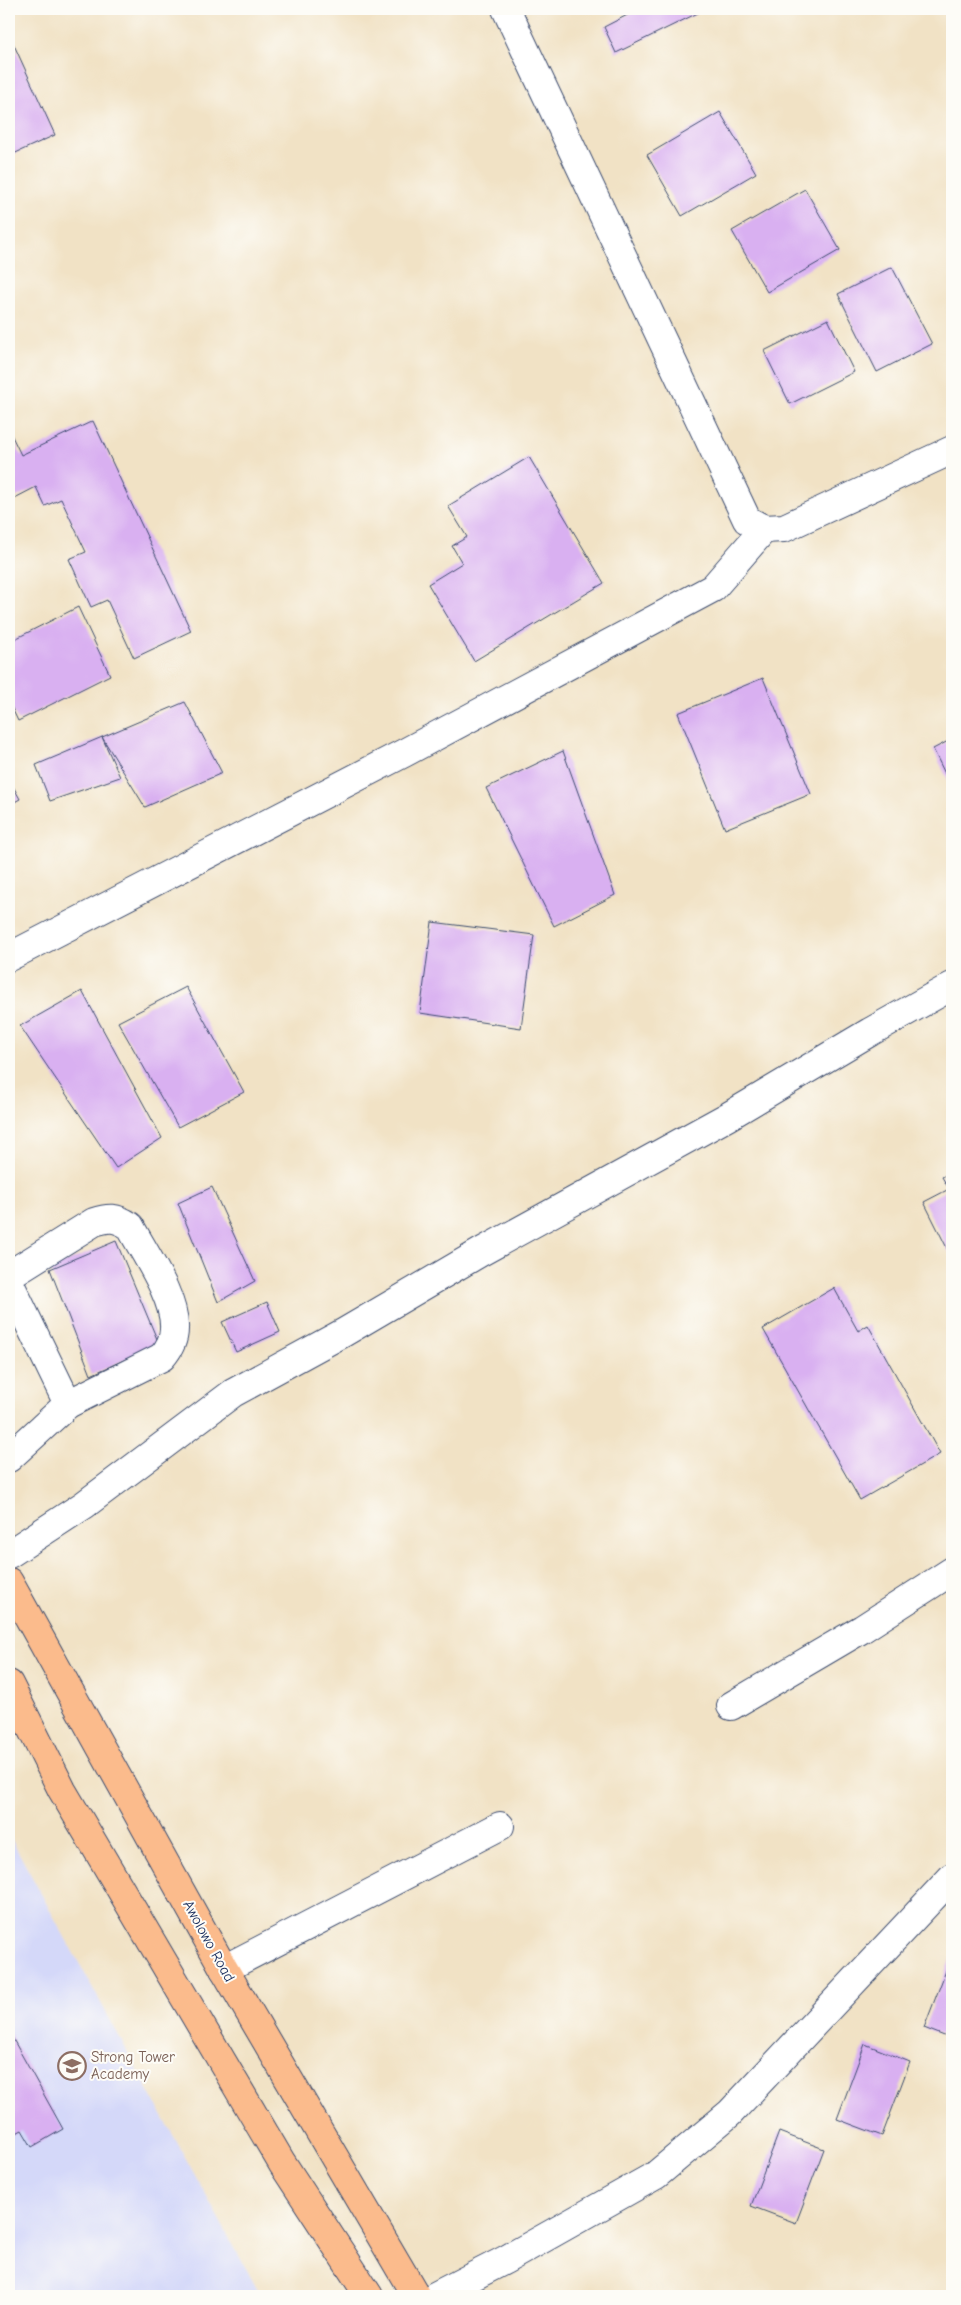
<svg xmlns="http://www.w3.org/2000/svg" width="961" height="2305" font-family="'Comic Neue',sans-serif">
  <rect width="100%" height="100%" fill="#fdfcf7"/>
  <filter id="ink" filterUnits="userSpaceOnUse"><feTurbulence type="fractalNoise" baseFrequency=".02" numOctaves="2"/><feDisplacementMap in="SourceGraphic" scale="10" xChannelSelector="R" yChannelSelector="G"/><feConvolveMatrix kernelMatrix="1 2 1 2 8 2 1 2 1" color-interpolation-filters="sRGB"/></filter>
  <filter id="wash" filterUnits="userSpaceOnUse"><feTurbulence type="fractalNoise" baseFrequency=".0096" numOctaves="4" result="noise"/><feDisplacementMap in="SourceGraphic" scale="20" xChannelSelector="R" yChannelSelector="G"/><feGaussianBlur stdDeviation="1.12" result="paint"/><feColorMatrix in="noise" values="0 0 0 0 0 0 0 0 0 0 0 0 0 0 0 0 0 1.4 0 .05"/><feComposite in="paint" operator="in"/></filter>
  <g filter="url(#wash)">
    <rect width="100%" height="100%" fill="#f1e2c5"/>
    <polygon fill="#d4d8f9" points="9,1835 261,2296 9,2296"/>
    <g id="blocks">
      <g fill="#d9b0f1">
        <polygon points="639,9 706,9 616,53 604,27"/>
        <polygon points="9,34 55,135 9,156"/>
        <polygon points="720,112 756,173 682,216 647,155"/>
        <polygon points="805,189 840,250 767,292 732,231"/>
        <polygon points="892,267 932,344 877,372 838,294"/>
        <polygon points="828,319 854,372 790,404 764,351"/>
        <polygon points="93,421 191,631 134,658 107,600 91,607 69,559 86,552 61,499 45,506 36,487 9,501 9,430 21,455"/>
        <polygon points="529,457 604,583 474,661 428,584 462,563 452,546 467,537 448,506"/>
        <polygon points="78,607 110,675 18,721 9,702 9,642"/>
        <polygon points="763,678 811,794 725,829 678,713"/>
        <polygon points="185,702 222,773 145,807 102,737 120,777 50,801 36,765"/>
        <polygon points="952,739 952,788 933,749"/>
        <polygon points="563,751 615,895 554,926 486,788"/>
        <polygon points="9,779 20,799 9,805"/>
        <polygon points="432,922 534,935 521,1028 420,1013"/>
        <polygon points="186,987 244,1092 178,1127 118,1022"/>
        <polygon points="82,991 162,1138 116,1168 20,1026"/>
        <polygon points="952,1172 952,1258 924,1202 949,1189 942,1177"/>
        <polygon points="212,1187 255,1281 218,1302 178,1203"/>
        <polygon points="116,1241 159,1344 91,1375 50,1269"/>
        <polygon points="834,1288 858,1331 868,1325 940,1454 860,1500 763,1329"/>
        <polygon points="267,1302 280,1332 236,1352 222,1322"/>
        <polygon points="952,1955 952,2039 924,2028"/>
        <polygon points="9,2032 63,2129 32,2147 22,2130 9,2137"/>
        <polygon points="865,2044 910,2062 882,2136 837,2119"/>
        <polygon points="779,2132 824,2149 796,2223 751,2206"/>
      </g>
    </g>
  </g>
  <g filter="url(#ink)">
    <use href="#blocks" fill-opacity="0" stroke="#3b4a6d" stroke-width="1"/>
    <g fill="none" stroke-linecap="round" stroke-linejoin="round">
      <defs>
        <g id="minor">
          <polyline points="506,9 747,520 764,529 784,528 952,450"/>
          <polyline points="9,957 404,753 713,588 764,529"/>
          <path d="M9 1275 94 1222C109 1217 116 1217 130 1226 144 1253 176 1298 174 1329 174 1341 169 1349 162 1357L68 1404 9 1458"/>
          <polyline points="9,1282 68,1404"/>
          <polyline points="9,1554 84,1505 233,1393 343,1333 481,1252 727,1117 870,1032 952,986"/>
          <polyline points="731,1706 862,1629 952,1571"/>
          <polyline points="224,1969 500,1826"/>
          <polyline points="435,2296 505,2260 656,2175 730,2113 952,1877"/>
        </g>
        <g id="major">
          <polyline points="9,1582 224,1969 416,2296"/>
          <polyline points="9,1684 62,1790 282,2163 369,2296"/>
        </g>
      </defs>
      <use href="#minor" stroke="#3b4a6d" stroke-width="30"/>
      <use href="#major" stroke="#3b4a6d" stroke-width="30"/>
      <use href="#minor" stroke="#fff" stroke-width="28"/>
      <use href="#major" stroke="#fbbb8c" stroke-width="28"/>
    </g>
  </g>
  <defs>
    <symbol id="school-ring" viewBox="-11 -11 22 22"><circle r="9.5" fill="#fdfcf7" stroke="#8d6e63" stroke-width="1.5"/><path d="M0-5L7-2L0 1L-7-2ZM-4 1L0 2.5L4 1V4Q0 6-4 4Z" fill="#8d6e63"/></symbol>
  </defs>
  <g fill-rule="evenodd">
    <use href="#school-ring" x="56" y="2050" width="32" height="32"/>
  </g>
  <g text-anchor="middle" stroke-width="4" stroke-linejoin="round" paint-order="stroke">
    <g font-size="15" fill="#1b2f5e" stroke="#fdfcf7">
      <text transform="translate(209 1941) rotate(61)" y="5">Awolowo Road</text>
    </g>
    <g font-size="15" fill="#785e54" stroke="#fdfcf7" text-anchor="start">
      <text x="91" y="2062">Strong Tower<tspan x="91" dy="17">Academy</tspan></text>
    </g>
  </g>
  <rect width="961" height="2305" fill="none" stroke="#fdfcf7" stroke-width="30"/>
</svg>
